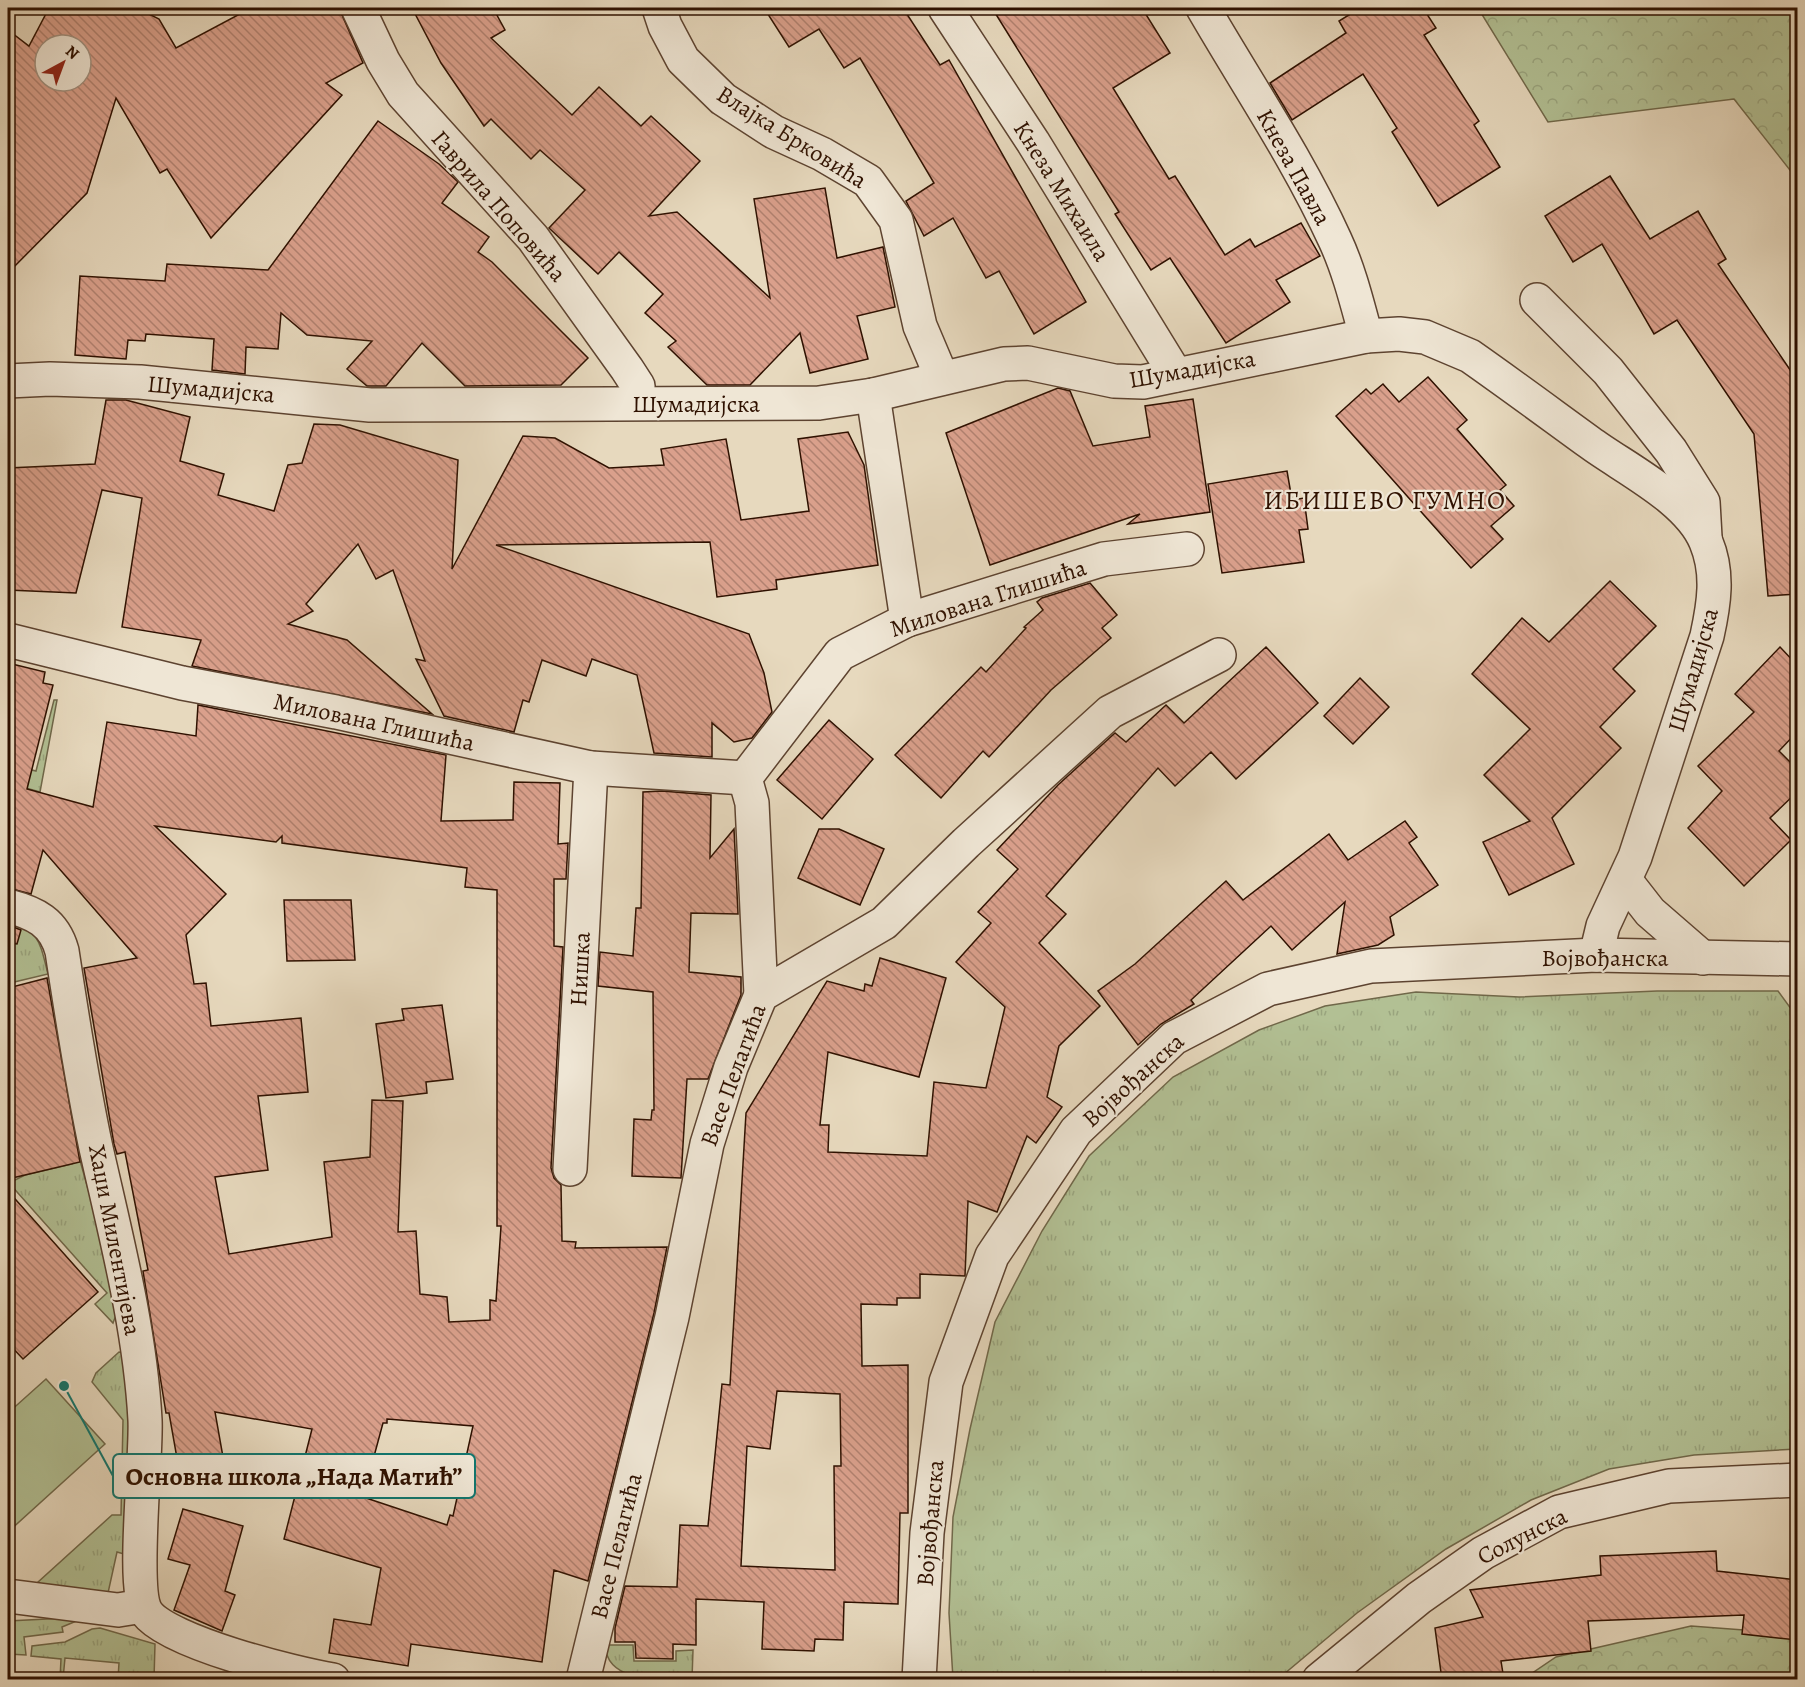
<svg xmlns="http://www.w3.org/2000/svg" width="1805" height="1687" font-family="Alegreya,serif">
  <defs>
    <pattern id="grass-tufts" width="24" height="20" patternUnits="userSpaceOnUse" patternTransform="scale(1.5)"><rect width="24" height="20" fill="#b2c094"/><path d="M3 7l-1-3M5 7V3M7 7l1-3M15 17l-1-3M17 17v-4M19 17l1-3" fill="none" stroke="#99a47e"/></pattern>
    <pattern id="forest-crowns" width="20" height="18" patternUnits="userSpaceOnUse" patternTransform="scale(1.5)"><rect width="20" height="18" fill="#b2c094"/><path d="M2 6a3 3 0 1 1 6 0M12 15a3 3 0 1 1 6 0" fill="none" stroke="#99a47e"/></pattern>
    <pattern id="building-back-hatch" width="6" height="6" patternUnits="userSpaceOnUse" patternTransform="scale(1.5)"><rect width="6" height="6" fill="#daa08c"/><path d="M-1 5l2 2M0 0l6 6M5-1l2 2" fill="none" stroke="#b18170"/></pattern>
  </defs>
  <rect width="100%" height="100%" fill="#e7d9be"/>
  <filter id="stains"><feTurbulence type="fractalNoise" baseFrequency=".00333" numOctaves="4"/><feColorMatrix values="0 0 0 0 .2 0 0 0 0 .09 0 0 0 0 .02 0 0 0 .5 -.17"/></filter>
  <radialGradient id="worn" r=".72"><stop offset=".6" stop-color="#630" stop-opacity="0"/><stop offset="1" stop-color="#630" stop-opacity=".3"/></radialGradient>
  <g fill="url(#grass-tufts)" stroke="#70684a" stroke-width="1.5">
    <polygon points="54,700 57,700 40,792 8,783 8,764 36,771"/>
    <path d="M8 919C40 931 40 943 48 974L10 983Z"/>
    <polygon points="1657,991 1778,991 1797,1017 1797,1449 1694,1455 1609,1469 1531,1500 1446,1549 1357,1613 1278,1679 953,1679 949,1613 953,1517 970,1429 995,1322 1042,1231 1089,1156 1173,1077 1259,1030 1325,1006 1416,992 1519,997"/>
    <polygon points="69,1079 77,1119 69,1122 100,1231 116,1315 113,1323 95,1304 107,1293 9,1183 25,1175 72,1164 63,1123 24,1169 8,1176 18,1166 8,1154 8,1133 15,1133 27,1084"/>
    <polygon points="119,1352 123,1353 131,1429 124,1554 117,1552 108,1593 39,1589 37,1583 112,1515 121,1515 123,1420 92,1382 96,1373"/>
    <polygon points="86,1617 62,1627 63,1632 24,1637 26,1655 8,1654 8,1621"/>
    <polygon points="100,1628 155,1644 154,1679 118,1679 119,1663 65,1658 63,1679 60,1679 61,1659 31,1656 32,1646 65,1642 92,1629"/>
    <path d="M605 1645H633L634 1661H676V1651L693 1650 692 1679C664 1679 607 1685 605 1645Z"/>
  </g>
  <g fill="url(#forest-crowns)" stroke="#70684a" stroke-width="1.5">
    <polygon points="1478,8 1797,8 1797,179 1734,99 1548,122"/>
    <polygon points="1691,1626 1797,1634 1797,1679 1522,1680 1556,1657"/>
  </g>
  <polygon fill="#b2c094" stroke="#70684a" stroke-width="1.5" points="46,1379 105,1444 8,1532 8,1413"/>
  <g fill="url(#building-back-hatch)" stroke="#2f1100" stroke-width="1.5" fill-rule="evenodd">
    <path d="M49 8H137L159 19 176 48 251 8H339L363 63 326 83 342 95 211 238 167 169 160 173 116 98 87 193 8 273V30L29 46ZM45 45H81V81H45Z"/>
    <polygon points="412,8 493,8 505,30 491,38 572,115 599,87 641,126 651,116 700,161 649,216 677,212 770,298 754,199 825,188 837,258 883,247 895,307 857,316 868,359 810,373 800,333 750,385 707,385 668,347 676,341 645,313 663,294 619,252 598,274 549,228 585,190 540,150 531,159 491,119 484,126 441,63"/>
    <polygon points="764,8 903,8 940,65 949,60 1086,302 1034,334 999,271 986,278 953,218 924,236 906,201 934,183 860,58 844,68 819,29 789,47"/>
    <polygon points="992,8 1142,8 1170,53 1113,88 1169,179 1175,176 1225,255 1250,239 1255,247 1301,223 1320,256 1276,280 1290,302 1226,343 1170,258 1151,270 1115,214 1119,212"/>
    <polygon points="1360,8 1423,8 1436,28 1424,35 1479,121 1474,125 1500,167 1438,206 1392,132 1397,128 1363,74 1292,120 1270,83 1346,33 1339,21"/>
    <polygon points="378,121 439,164 458,182 442,203 489,237 478,252 492,262 588,358 561,385 465,386 422,343 386,386 367,386 347,369 372,341 307,335 281,313 278,349 246,347 245,374 212,370 214,339 146,334 145,341 128,340 126,359 75,355 80,276 165,281 167,264 268,270"/>
    <polygon points="1610,176 1650,239 1698,211 1726,259 1718,264 1797,380 1797,594 1768,596 1754,434 1677,320 1654,334 1602,244 1573,262 1545,216"/>
    <polygon points="1428,377 1467,420 1457,429 1506,485 1500,490 1514,506 1491,526 1503,539 1471,568 1336,416 1366,389 1371,394 1383,384 1399,402"/>
    <polygon points="1058,388 1070,391 1093,446 1150,437 1145,406 1193,399 1210,512 1128,524 1140,514 990,565 946,433"/>
    <polygon points="106,400 126,400 190,417 180,461 224,474 218,495 274,511 288,465 302,463 314,424 340,425 458,460 452,569 523,436 555,438 609,468 664,465 661,449 726,439 741,520 809,511 798,439 848,432 864,465 878,565 776,580 777,589 717,597 710,542 496,545 749,634 764,673 772,712 752,738 734,742 712,723 712,757 654,753 637,675 592,659 586,676 542,660 529,702 523,700 514,732 444,716 416,659 425,661 393,570 376,579 358,544 306,604 313,611 288,624 347,640 432,714 192,666 201,640 122,627 142,498 102,490 76,593 8,590 8,468 95,464"/>
    <polygon points="1287,471 1292,500 1304,498 1308,529 1299,530 1304,562 1222,573 1208,484"/>
    <polygon points="1610,581 1656,626 1613,669 1635,691 1600,727 1621,748 1552,818 1574,864 1509,895 1483,842 1530,821 1484,775 1530,729 1472,674 1522,618 1549,642"/>
    <polygon points="1090,583 1117,615 1102,628 1111,638 1051,690 989,757 983,751 941,798 895,755 981,667 986,672 1026,628 1024,627 1043,610 1037,602 1042,598"/>
    <path d="M1266 647 1318 703 1236 779 1211 752 1175 786 1158 768 1046 896 1066 914 1039 943 1100 1006 1059 1046 1047 1097 1062 1107 1036 1143 1027 1136 997 1212 968 1201 965 1276 920 1274V1298H897V1305L861 1304 862 1366 908 1365V1513H900L898 1604 844 1602 843 1640 815 1639 814 1651 762 1649 764 1602 696 1599V1645L673 1644V1659L636 1658 635 1642H615V1628L625 1586 677 1587 680 1525 708 1526 722 1384 730 1385 746 1113 827 981 864 991 865 984 872 986 880 958 946 978 919 1077 828 1052 820 1125H829L828 1152 927 1156 934 1082 986 1088 1005 1007 956 962 991 923 978 912 1018 869 997 850 1058 785 1115 733 1126 742 1166 705 1184 723ZM777 1391 840 1394 841 1466H834L835 1570 741 1566 747 1446 770 1449Z"/>
    <polygon points="1780,647 1797,665 1797,732 1779,751 1797,769 1797,792 1770,818 1791,840 1744,886 1688,828 1722,791 1698,766 1754,712 1735,694"/>
    <path d="M8 663 45 672 43 683 53 685 27 789 93 807 107 722 196 736 198 705 446 755 441 821 513 820 514 782 560 783 558 844 568 843 566 879H554V946L563 947 551 1168 554 1178 561 1185 562 1241 576 1242 575 1248 667 1247 654 1313 588 1581 554 1570 542 1662 411 1644 408 1666 329 1653 334 1619 371 1625 381 1568 284 1539 312 1429 215 1412 223 1457 178 1464 169 1413H166L143 1271 148 1270 125 1152 117 1154 114 1144 84 968 137 958 43 850 31 894 8 888ZM155 826 276 842 282 836V843L467 868 465 887 497 890V1226H501L496 1301 490 1300V1320L449 1322 447 1297 420 1294 416 1231 398 1232 403 1101 372 1100 370 1157 324 1162 332 1237 229 1254 215 1177 268 1170 258 1096 308 1092 301 1018 211 1026 206 983 194 984 186 935 226 894ZM387 1419 473 1426 453 1516 450 1515 447 1525 363 1497 383 1423H387Z"/>
    <polygon points="1360,678 1389,707 1353,744 1324,716"/>
    <polygon points="829,720 873,759 822,819 777,780"/>
    <polygon points="662,791 711,795 710,858 734,829 738,914 691,913 689,972 741,977 741,995 708,1079 687,1079 681,1178 632,1176 634,1119 651,1120 652,1110 654,1110 653,992 598,986 600,952 633,956 636,908 641,908 643,792"/>
    <polygon points="1405,821 1417,837 1409,843 1438,885 1390,917 1394,935 1378,945 1337,954 1345,902 1292,950 1271,926 1191,1000 1194,1004 1161,1024 1138,1045 1098,991 1135,964 1226,881 1243,900 1329,834 1348,860"/>
    <polygon points="819,829 839,829 884,849 860,905 798,878"/>
    <polygon points="284,900 351,900 355,960 287,961"/>
    <polygon points="8,925 21,930 17,944 8,943"/>
    <polygon points="47,978 80,1162 8,1179 8,988"/>
    <polygon points="442,1005 453,1079 426,1082 427,1093 386,1098 376,1024 404,1020 402,1009"/>
    <polygon points="8,1191 98,1292 23,1359 8,1343"/>
    <polygon points="183,1509 243,1526 225,1591 235,1595 222,1631 174,1610 190,1565 168,1559"/>
    <polygon points="1716,1551 1717,1571 1797,1580 1797,1640 1742,1634 1744,1615 1588,1621 1591,1651 1501,1661 1504,1680 1442,1680 1435,1628 1483,1617 1470,1590 1601,1575 1600,1556"/>
  </g>
  <g fill="none" stroke-linecap="round" stroke-linejoin="round">
    <defs>
      <g id="minor">
        <polyline points="358,8 383,61 403,94 533,238 627,369 638,386 634,403"/>
        <polyline points="659,8 665,26 683,60 723,99 774,132 822,154 868,181 896,220 920,326 942,378"/>
        <polyline points="945,8 1033,142 1176,375"/>
        <path d="M1203 8C1247 84 1298 159 1335 240 1349 270 1357 303 1366 336"/>
        <polyline points="1537,300 1608,371 1671,451 1703,502 1705,537"/>
        <path d="M8 381 50 379 140 382 370 405 819 403 873 395 1004 364 1028 363 1114 381 1143 382 1366 336 1399 334 1425 337 1470 356C1510 384 1549 413 1589 442 1624 468 1689 499 1706 542 1719 573 1714 604 1707 636L1635 857 1603 926 1596 955"/>
        <polyline points="873,395 907,620"/>
        <polyline points="8,640 182,683 336,712 591,768 745,778"/>
        <polyline points="1625,880 1650,912 1703,958"/>
        <path d="M8 906C35 913 54 922 62 951 72 1017 82 1083 96 1148 116 1237 140 1328 145 1420 147 1457 131 1590 147 1613 168 1642 295 1674 333 1680"/>
        <polyline points="761,995 752,803 745,778 840,654 907,620 1104,559 1187,549"/>
        <polyline points="570,1169 591,768"/>
        <polyline points="8,1596 118,1610 143,1606"/>
        <polyline points="583,1680 672,1317 707,1144 731,1067 761,995 884,923 966,843 1110,712 1219,655"/>
        <polyline points="919,1680 927,1533 946,1382 992,1256 1076,1131 1174,1038 1268,989 1371,966 1596,955 1798,959"/>
        <polyline points="1319,1680 1419,1598 1483,1553 1559,1512 1669,1486 1798,1480"/>
      </g>
    </defs>
    <use href="#minor" stroke="#5d4330" stroke-width="36"/>
    <use href="#minor" stroke="#efe6d5" stroke-width="33"/>
  </g>
  <g text-anchor="middle" stroke-width="4.5" stroke-linejoin="round" paint-order="stroke">
    <g font-size="24" fill="#2f1100" stroke="#efe6d5">
      <text transform="translate(792 137) rotate(32)" y="8">Влајка Брковића</text>
      <text transform="translate(1294 167) rotate(61)" y="8">Кнеза Павла</text>
      <text transform="translate(1062 191) rotate(58)" y="8">Кнеза Михаила</text>
      <text transform="translate(499 206) rotate(49)" y="8">Гаврила Поповића</text>
      <text transform="translate(1192 369) rotate(-10)" y="8">Шумадијска</text>
      <text transform="translate(211 389) rotate(5)" y="8">Шумадијска</text>
      <text x="696" y="412">Шумадијска</text>
      <text transform="translate(988 598) rotate(-18)" y="8">Милована Глишића</text>
      <text transform="translate(1693 670) rotate(-74)" y="8">Шумадијска</text>
      <text transform="translate(374 722) rotate(12)" y="8">Милована Глишића</text>
      <text x="1605" y="966">Војвођанска</text>
      <text transform="translate(580 969) rotate(-87)" y="8">Нишка</text>
      <text transform="translate(733 1075) rotate(-70)" y="8">Васе Пелагића</text>
      <text transform="translate(1133 1080) rotate(-42)" y="8">Војвођанска</text>
      <text transform="translate(115 1240) rotate(79)" y="8">Хаџи Милентијева</text>
      <text transform="translate(930 1523) rotate(-85)" y="8">Војвођанска</text>
      <text transform="translate(1522 1536) rotate(-27)" y="8">Солунска</text>
      <text transform="translate(616 1546) rotate(-76)" y="8">Васе Пелагића</text>
    </g>
    <g font-size="26" letter-spacing="1.5" fill="#2f1100" stroke="#efe6d5">
      <text x="1385" y="509">ИБИШЕВО ГУМНО</text>
    </g>
  </g>
  <path fill="none" stroke="#0f766e" stroke-width="2" d="M64 1386L113 1476"/>
  <circle fill="#0f766e" stroke="#efe6d5" stroke-width="2" cx="64" cy="1386" r="6"/>
  <rect fill="#efe6d5" stroke="#0f766e" stroke-width="2" x="113" y="1454" width="362" height="44" rx="6"/>
  <g font-size="26" text-anchor="middle" font-weight="bold" fill="#2f1100">
    <text x="294" y="1485">Основна школа „Нада Матић”</text>
  </g>
  <rect width="1805" height="1687" fill="none" stroke="#e7d9be" stroke-width="30"/>
  <rect x="9" y="9" width="1787" height="1669" fill="none" stroke="#2f1100" stroke-width="3"/>
  <rect x="15" y="15" width="1775" height="1657" fill="none" stroke="#2f1100" stroke-width="1.5"/>
  <g transform="translate(63 63) rotate(41)"><circle r="28" fill="#efe6d5" stroke="#a29180" stroke-width="1.5"/>
  <path d="M0-4.5L10 22L0 15L-10 22Z" fill="#8f2418"/>
  <text y="-9" font-size="16" font-weight="bold" text-anchor="middle" fill="#2f1100">N</text>
  </g>
  <rect width="100%" height="100%" filter="url(#stains)"/>
  <rect width="100%" height="100%" fill="url(#worn)"/>
</svg>
